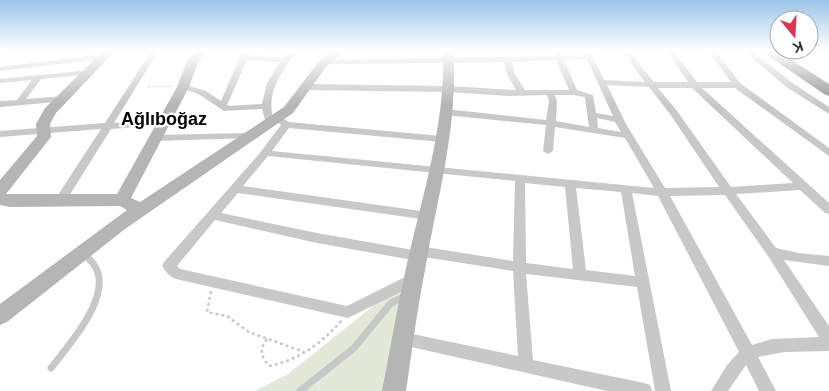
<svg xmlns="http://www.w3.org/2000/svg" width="829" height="391" font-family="Helvetica,sans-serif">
  <rect width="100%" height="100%" fill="#fff"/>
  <polygon fill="#e3e9d9" points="407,288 387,391 255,391 288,374 382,299"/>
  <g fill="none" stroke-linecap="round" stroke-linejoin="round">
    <polyline stroke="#c8c8c8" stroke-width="1" stroke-dasharray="2 2" stroke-linecap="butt" points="148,87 173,86"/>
    <g stroke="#c8c8c8" stroke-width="2.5" stroke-dasharray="3 3" stroke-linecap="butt">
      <polyline points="211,291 207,312 227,316 249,332 304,352"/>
      <path d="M267 339C259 350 261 356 269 366 299 360 322 343 342 320"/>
    </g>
    <g stroke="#c8c8c8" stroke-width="7">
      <path d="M51 368C68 346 115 294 94 265 92 261 87 257 83 254"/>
      <polyline points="300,391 354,348 391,303 406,296"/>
    </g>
    <g fill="#c8c8c8" fill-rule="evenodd">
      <polygon points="0,50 16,50 0,54"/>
      <polygon points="152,50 159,50 114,123 163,119 168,122 163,125 111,129 64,204 56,204 54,201 56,198 101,129 0,137 0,131 105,123"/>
      <path d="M243 50H251L248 55 284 58 291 50H299C281 71 265 93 274 122L272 124H266L262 109 224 111 200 95 179 87 183 84 206 91 221 101ZM247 60 280 62 267 83 262 104 229 106 227 105Z"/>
      <path d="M553 50H559L561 56 584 55 582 50H590L604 80 645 82 621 50H628L654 82H688L666 50H673L697 82H731L708 50H715L740 83 829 148V156L735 88H702L829 203V214L825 213 800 190 736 194 776 248 798 253 829 256V266L784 260 829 326V351L784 352 758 357 776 391H759L746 365 728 391H711L727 365 739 352 658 196 632 193 671 391H655L637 287 526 274 533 360 644 383 650 385 652 391H607L398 344 396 339 398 334 403 332 518 356 513 271 424 257 423 260 418 261 317 243 215 220 177 266 180 269 347 306 409 275 414 273 419 275 421 279 419 283 348 318 176 279C170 277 166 272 162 266L164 262 259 154 281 125 276 120 281 117 289 122 441 136 446 139 441 142 289 128 272 151 654 188 625 138 555 127 553 151 548 154 543 151 546 125 445 115 440 112 445 109 546 120 549 101 547 95 509 96 449 92 309 90 305 87 309 84 449 86 516 90 507 74 504 62 326 64 322 62 326 60 554 56ZM587 59 613 116 596 113 593 95 577 90 564 60ZM556 60 569 90H525L515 74 512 62ZM607 85 649 87 670 114 719 187 665 188 626 124ZM658 88H692L793 183 731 187 677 111ZM555 95H574L585 97 589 127 556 121 557 101ZM597 118 615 122 621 132 598 128ZM268 156 515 181 513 261 419 246 413 250 317 233 221 213 238 193 428 220 432 219 434 216 432 213 428 212 243 186ZM525 183 565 187 573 269 526 263ZM576 188 621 192 635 276 586 270ZM725 195 768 256 819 337 772 339 752 345 670 196Z"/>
      <polygon points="743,50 751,50 791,82 829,107 829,114 785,86"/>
      <polygon points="106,54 109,54 109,58 0,71 0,67"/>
      <polygon points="90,70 93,70 93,74 41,79 26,99 63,96 67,99 66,101 0,107 0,101 17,100 32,80 0,83 0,79"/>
      <polygon points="248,133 253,136 251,138 155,141 150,138 155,135"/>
    </g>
    <g fill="#b5b5b5" fill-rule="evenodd">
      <polygon points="104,50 116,50 56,113 50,124 51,137 6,194 117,194 177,87 187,61 197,50 209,50 198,62 189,87 131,198 140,202 284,107 320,60 333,50 346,50 326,67 293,113 125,229 7,322 0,325 0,304 127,210 120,206 10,207 0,205 0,180 37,136 36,124 45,108"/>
      <path d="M443 50H453C459 124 437 198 425 270 417 310 412 351 406 391H382C390 350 397 308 406 268 422 197 446 123 443 50Z"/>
    </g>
    <polygon fill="#929292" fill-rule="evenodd" points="760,50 776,50 829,84 829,96 824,94"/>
  </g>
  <linearGradient id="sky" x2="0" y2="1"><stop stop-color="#9ac5e8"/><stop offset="0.48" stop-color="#fff"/><stop offset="1" stop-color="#fff" stop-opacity="0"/></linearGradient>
  <rect width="829" height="105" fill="url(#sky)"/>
  <g text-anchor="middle" stroke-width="5" stroke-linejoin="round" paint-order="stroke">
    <g font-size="18" font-weight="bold" fill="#000" stroke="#fff">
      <text x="164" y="125">Ağlıboğaz</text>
    </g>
  </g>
  <g transform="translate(794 35) rotate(162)"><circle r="24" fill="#ffffff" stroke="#aaaaaa"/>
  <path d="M0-4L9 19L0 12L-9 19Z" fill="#db3553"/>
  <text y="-8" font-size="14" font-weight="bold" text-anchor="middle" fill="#2b2b2b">K</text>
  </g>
</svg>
